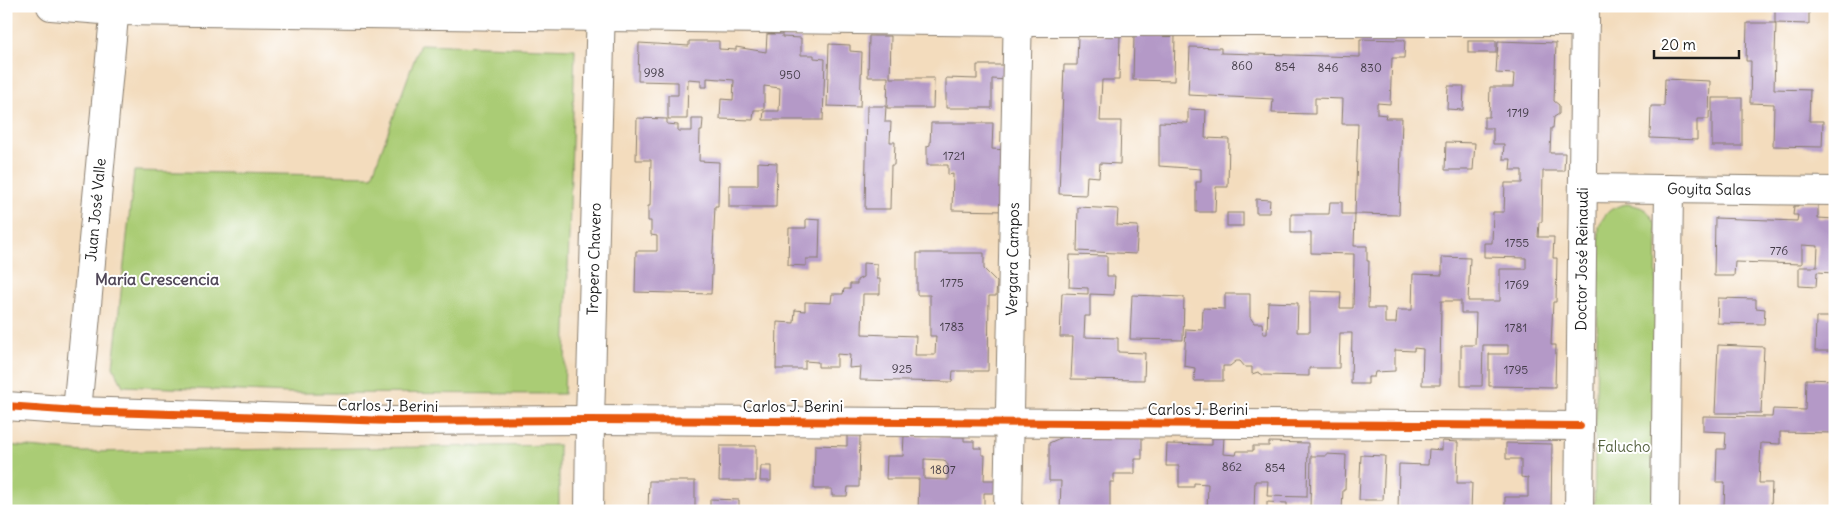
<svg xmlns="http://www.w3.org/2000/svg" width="1841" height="517" font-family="Delius,sans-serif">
  <rect width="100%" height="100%" fill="#fff"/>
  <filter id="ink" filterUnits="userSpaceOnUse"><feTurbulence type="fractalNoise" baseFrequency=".02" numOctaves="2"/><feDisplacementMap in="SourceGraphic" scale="10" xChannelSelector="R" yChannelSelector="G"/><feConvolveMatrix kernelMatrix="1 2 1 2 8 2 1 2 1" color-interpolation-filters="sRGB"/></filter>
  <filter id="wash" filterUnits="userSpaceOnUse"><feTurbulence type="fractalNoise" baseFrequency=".0096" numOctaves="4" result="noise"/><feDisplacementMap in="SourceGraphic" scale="20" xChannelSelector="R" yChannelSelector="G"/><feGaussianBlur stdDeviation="1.12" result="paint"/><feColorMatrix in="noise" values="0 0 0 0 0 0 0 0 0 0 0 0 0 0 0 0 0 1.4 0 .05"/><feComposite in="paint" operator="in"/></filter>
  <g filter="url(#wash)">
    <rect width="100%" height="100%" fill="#f3dcbd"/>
    <g fill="#aacc74" stroke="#637448">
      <polygon points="420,44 575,49 564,394 290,393 123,386 113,367 134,171 372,176"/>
      <path d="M1627 204C1645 207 1649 210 1657 226L1653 511H1594L1599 227C1605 212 1611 207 1627 204Z"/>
      <polygon points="6,445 84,452 559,445 559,511 6,511"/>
    </g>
    <g id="blocks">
      <g fill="#b499c7" fill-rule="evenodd">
        <polygon points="1650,6 1724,6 1724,8 1650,9"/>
        <polygon points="1775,6 1809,6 1809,24 1775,23"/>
        <polygon points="1747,23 1776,23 1774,89 1810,90 1809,121 1823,121 1822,147 1773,146 1774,104 1750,103 1751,61 1746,61"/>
        <polygon points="767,34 782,34 782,37 801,38 801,55 814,55 814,58 825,59 823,120 763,120 764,111 779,111 780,88 764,86 764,110 754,110 753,120 720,119 721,99 733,100 734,80 707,78 707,87 701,87 701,80 688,79 687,119 668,119 668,95 678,95 678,82 638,81 639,43 689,46 689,41 719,41 719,49 736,50 736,47 766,52"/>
        <polygon points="1078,35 1120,35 1119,80 1102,80 1100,121 1121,121 1120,164 1100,163 1099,177 1087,176 1086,195 1059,194 1064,65 1077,65"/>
        <polygon points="1134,35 1175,36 1174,81 1133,80"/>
        <polygon points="869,36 891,36 890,78 934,78 933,108 887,108 888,77 868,77"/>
        <polygon points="1360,39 1405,40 1404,58 1392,58 1390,104 1377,103 1377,114 1386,115 1385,118 1402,118 1399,215 1355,214 1358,124 1342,124 1343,99 1315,98 1315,114 1272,113 1273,99 1188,95 1190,47 1221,48 1221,53 1360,57"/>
        <rect x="1468" y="41" width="28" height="12"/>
        <polygon points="1498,41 1556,43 1554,101 1559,105 1559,114 1554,117 1553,128 1551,128 1550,153 1565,153 1564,171 1543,171 1542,222 1539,222 1538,237 1554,237 1553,258 1557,258 1556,302 1553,302 1551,345 1556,345 1555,387 1489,386 1489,354 1508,354 1508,345 1483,345 1482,386 1461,386 1461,345 1475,345 1476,313 1461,313 1461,301 1441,301 1440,385 1422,385 1423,349 1414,348 1414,351 1395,350 1395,371 1375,372 1374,377 1368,377 1368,384 1351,384 1352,333 1340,333 1339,368 1309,368 1309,376 1263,375 1258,372 1252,374 1252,367 1245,367 1240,361 1236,361 1230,366 1223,366 1223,381 1194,381 1195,368 1184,366 1186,329 1202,330 1203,308 1225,309 1225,294 1250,294 1250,317 1254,323 1262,323 1263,334 1267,334 1268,302 1298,303 1297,332 1310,332 1310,291 1341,292 1340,308 1353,308 1354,254 1311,253 1311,233 1291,233 1291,214 1329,214 1330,202 1342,202 1342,214 1355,214 1354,246 1367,246 1367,261 1369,261 1368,308 1385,308 1385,323 1396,323 1397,310 1412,310 1413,274 1442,275 1442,257 1470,258 1468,301 1500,301 1500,269 1526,269 1526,258 1484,257 1484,243 1492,243 1493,212 1504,212 1505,183 1522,183 1522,170 1510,170 1511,159 1503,159 1504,144 1493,144 1493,128 1484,128 1484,117 1489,117 1490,87 1513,87 1514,74 1496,73"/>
        <polygon points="829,44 850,45 850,51 862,52 860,107 827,106"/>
        <polygon points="977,65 1007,65 1008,80 992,79 992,108 946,108 946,78 977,79"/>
        <polygon points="1665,79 1710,81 1709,119 1697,119 1697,140 1650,138 1651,106 1664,106"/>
        <polygon points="1448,86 1464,86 1463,110 1447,109"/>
        <rect x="1712" y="98" width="30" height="48"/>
        <polygon points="867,106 886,106 885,122 891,122 890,142 895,142 894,165 891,165 890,209 865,209"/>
        <polygon points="1188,109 1206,110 1205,138 1229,139 1228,187 1216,187 1215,212 1196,212 1196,182 1201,182 1201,169 1159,166 1159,122 1188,123"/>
        <polygon points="637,118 667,119 667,124 678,125 678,131 692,131 692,119 703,119 702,131 700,131 699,161 719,162 718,206 715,206 711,294 635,292 636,251 657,251 657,236 651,235 651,221 648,221 648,206 650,206 651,160 636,160"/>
        <polygon points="931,123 993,123 992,149 1007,150 1005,211 952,210 953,174 948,175 948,165 927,165 927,146 930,145"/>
        <polygon points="1446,142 1475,143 1473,170 1445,170"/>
        <polygon points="758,162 777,163 776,207 729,207 729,185 758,185"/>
        <polygon points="1256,199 1270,200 1269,213 1256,213"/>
        <polygon points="1798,203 1818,203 1818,218 1835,219 1835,273 1817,272 1816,287 1799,286 1799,267 1817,267 1818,246 1802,245 1802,264 1735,262 1734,276 1714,276 1715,218 1797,221 1798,215 1793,215 1794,206 1798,206"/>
        <polygon points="1078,207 1118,209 1117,225 1138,226 1136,254 1077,251"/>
        <rect x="1227" y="213" width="16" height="13"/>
        <polygon points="806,219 820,220 819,259 806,259 806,266 788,265 789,228 806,228"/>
        <polygon points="917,253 984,253 984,269 997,282 996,296 989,296 988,371 953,371 952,382 860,380 861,367 849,368 850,355 837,354 837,367 818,367 818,362 805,361 805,369 776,369 777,322 794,323 795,310 805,311 805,302 831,303 832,294 843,294 844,289 850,289 850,284 857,284 857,280 863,277 863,263 877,264 877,279 880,279 880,294 863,294 862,334 916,336 915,355 935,355 936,336 930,336 930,295 917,295"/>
        <polygon points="1070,255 1107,256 1107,276 1115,276 1114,295 1090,294 1090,316 1085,316 1084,337 1118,338 1118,352 1145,353 1144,380 1071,379 1073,337 1060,337 1062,293 1088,294 1088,288 1069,287"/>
        <polygon points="1132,295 1184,297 1183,340 1130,339"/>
        <polygon points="1718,298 1756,299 1756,308 1765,309 1764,324 1717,323"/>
        <polygon points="1816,317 1834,317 1835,351 1815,351"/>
        <polygon points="1718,345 1764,347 1761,413 1715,413"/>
        <polygon points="1806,379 1835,380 1835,433 1780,432 1780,444 1761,443 1759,483 1772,483 1771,508 1767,508 1767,511 1721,511 1721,505 1724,505 1725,482 1716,482 1717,449 1725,449 1726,432 1703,431 1703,416 1772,417 1773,409 1805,410"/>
        <polygon points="847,434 860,434 859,487 848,487 847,496 832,496 832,489 814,489 815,445 847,446"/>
        <polygon points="1069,434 1142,435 1142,459 1135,459 1135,474 1114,474 1114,482 1110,482 1110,511 1060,511 1061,481 1049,481 1049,443"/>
        <path d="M904 436 964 437V441H974V448H982V455H985L984 480H997V493H984V511H918L919 479H886L887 456H903ZM924 459 944 460 948 465V480L924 479Z"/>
        <polygon points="1212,436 1224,437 1223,454 1236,455 1237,451 1253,451 1253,446 1269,446 1269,442 1308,443 1307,497 1267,496 1268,481 1255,481 1254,511 1207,511 1208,484 1194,483 1194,487 1179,487 1179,466 1166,466 1167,444 1212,445"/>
        <polygon points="1442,441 1458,442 1457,483 1472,483 1471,511 1398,511 1399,464 1428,465 1429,449 1442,450"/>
        <polygon points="1506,443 1552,444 1551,511 1505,511 1505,497 1528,497 1528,478 1521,477 1521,459 1506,459"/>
        <polygon points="720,446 756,446 756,481 719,481"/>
        <polygon points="1326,454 1346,455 1345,490 1343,490 1342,511 1310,511 1311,456 1326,456"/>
        <polygon points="1361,455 1385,456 1383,500 1359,500"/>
        <polygon points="761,466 771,466 771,481 760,481"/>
        <polygon points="649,481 695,481 695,511 648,511"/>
        <polygon points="710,499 739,500 739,511 710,511"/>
        <polygon points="1267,502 1287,503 1287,511 1267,511"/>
      </g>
    </g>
  </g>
  <g filter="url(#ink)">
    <use href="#blocks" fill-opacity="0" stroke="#887c6c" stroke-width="1"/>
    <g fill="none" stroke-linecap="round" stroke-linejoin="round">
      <defs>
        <g id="minor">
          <polyline points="51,6 115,11 1018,22 1585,22"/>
          <path id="s1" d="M1584 188 1835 191"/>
          <polyline points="6,406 77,411 392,421 590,420 1580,426"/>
          <path id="s2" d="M77 411 115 6"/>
          <path id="s3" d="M589 511 590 420 601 6"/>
          <path id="s4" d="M1008 511 1018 6"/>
          <path id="s5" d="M1579 511 1585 6"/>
          <polyline points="1665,511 1669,189"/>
        </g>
      </defs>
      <use href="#minor" stroke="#887c6c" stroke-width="30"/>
      <use href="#minor" stroke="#fff" stroke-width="28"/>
      <defs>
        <polyline id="cycleway" points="6,406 77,411 392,421 590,420 1580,426"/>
      </defs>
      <use href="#cycleway" stroke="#fff" stroke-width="11"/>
      <use href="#cycleway" stroke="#e8590c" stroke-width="8"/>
    </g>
  </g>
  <g text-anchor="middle" stroke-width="4" stroke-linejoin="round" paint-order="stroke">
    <g font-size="12" fill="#423b47">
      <text x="1242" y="70">860</text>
      <text x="1285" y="71">854</text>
      <text x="1328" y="72">846</text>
      <text x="1371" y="72">830</text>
      <text x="654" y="77">998</text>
      <text x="790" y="79">950</text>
      <text x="1518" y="117">1719</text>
      <text x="954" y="160">1721</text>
      <text x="1517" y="247">1755</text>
      <text x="1779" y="255">776</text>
      <text x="952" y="287">1775</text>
      <text x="1517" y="289">1769</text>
      <text x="952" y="331">1783</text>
      <text x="1516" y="332">1781</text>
      <text x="902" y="373">925</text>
      <text x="1516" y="374">1795</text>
      <text x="1232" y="471">862</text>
      <text x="1275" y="472">854</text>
      <text x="943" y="474">1807</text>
    </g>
    <g font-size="15" fill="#1c1c1c" stroke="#fff">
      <text dy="5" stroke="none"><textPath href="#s1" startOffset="125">Goyita Salas</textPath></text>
      <text dy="5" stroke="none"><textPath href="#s2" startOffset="202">Juan José Valle</textPath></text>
      <text dy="5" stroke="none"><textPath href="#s3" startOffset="252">Tropero Chavero</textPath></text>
      <text dy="5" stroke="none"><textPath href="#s4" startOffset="252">Vergara Campos</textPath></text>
      <text dy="5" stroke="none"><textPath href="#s5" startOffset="252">Doctor José Reinaudi</textPath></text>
      <text transform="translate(388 406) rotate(1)" y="5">Carlos J. Berini</text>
      <text x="793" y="412">Carlos J. Berini</text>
      <text x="1198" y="415">Carlos J. Berini</text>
    </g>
    <g font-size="15" fill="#55623f" stroke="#fff">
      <text x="1624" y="452">Falucho</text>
    </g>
    <g font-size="16" font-weight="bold" fill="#514858" stroke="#fff">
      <text x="157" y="285">María Crescencia</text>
    </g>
  </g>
  <rect width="1841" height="517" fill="none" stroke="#fff" stroke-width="25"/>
  <path d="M1654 50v8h85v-8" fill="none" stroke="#1c1c1c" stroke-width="2.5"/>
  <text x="1661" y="50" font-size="15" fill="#1c1c1c" stroke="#ffffff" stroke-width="4" paint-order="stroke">20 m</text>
</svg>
